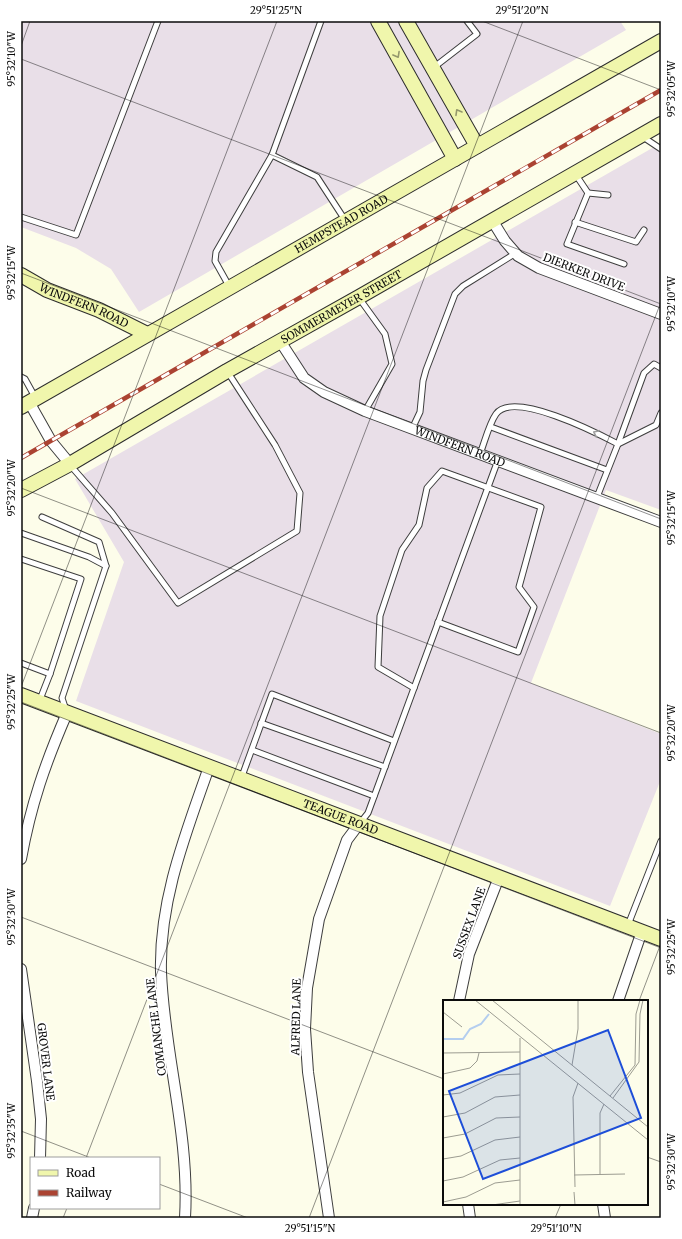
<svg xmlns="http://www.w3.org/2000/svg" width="682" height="1239" font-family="Merriweather,serif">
  <rect width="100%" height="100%" fill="#fdfdea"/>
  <g fill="#e9dfe8">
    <polygon points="21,21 620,21 626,30 139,312 111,269 76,248 21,227"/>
    <polygon points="661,143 661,510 606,490 531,683 661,734 661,779 610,906 76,701 124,562 75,479"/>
  </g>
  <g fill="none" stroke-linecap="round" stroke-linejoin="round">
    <defs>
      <g id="lane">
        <polyline points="433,68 477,34 467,21"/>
        <polyline points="643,137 661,149"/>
        <polyline points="272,155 317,177 345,220"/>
        <polyline points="576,175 588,193 567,244 624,264"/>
        <polyline points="588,193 608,195"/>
        <polyline points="21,217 76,235 158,21"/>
        <polyline points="575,222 636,242 644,230"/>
        <polyline points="229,286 215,261 216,252 272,155 321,21"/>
        <polyline points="359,298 385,334 392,364 365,411"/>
        <polyline points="21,377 25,379 35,397"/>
        <polyline points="491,427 607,470"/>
        <polyline points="412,429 420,412 423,381 426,370 455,294 463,286 516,253"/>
        <polyline points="618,444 644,373 654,364 661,368"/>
        <polyline points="618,444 656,425 661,413"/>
        <path d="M480 454C485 441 489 424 496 414 513 390 597 433 618 444L597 497"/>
        <polyline points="70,465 112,513 178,603 297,531 300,493 275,445 227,371"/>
        <polyline points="42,517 99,542 106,566 62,698 66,710"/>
        <polyline points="21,533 89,557 106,566"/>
        <polyline points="21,559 81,579 50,674 39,702"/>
        <polyline points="21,663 50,674"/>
        <polyline points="414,688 378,667 380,616 402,550 419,525 427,488 442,471 541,507 519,587 534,607 518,652 438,622"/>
        <polyline points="261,723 385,767"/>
        <polyline points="252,750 374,796"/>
        <polyline points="241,779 272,694 394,741"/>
        <polyline points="360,823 368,813 498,460"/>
        <polyline points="628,925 661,841"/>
      </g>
      <g id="street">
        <polyline points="492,220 505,241 518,256 539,268 661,314"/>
        <path id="s1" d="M280 341 304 378 324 392 365 411 661 522"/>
        <polyline points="29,402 51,441 70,464"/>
        <path d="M21 859C31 804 45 764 67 713"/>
        <polyline points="21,969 37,1081 41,1119 40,1158"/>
        <polyline points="459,1001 469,954 499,877"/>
        <polyline points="618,1001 642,931"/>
        <polyline points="468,1204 470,1218"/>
        <polyline points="603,1204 605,1218"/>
        <polyline points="32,1218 34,1208"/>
        <path d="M185 1218C190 1135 164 1054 161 972 159 900 186 833 209 767"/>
        <polyline points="329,1218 308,1072 305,1029 307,988 319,919 347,840 359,824"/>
      </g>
      <g id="secondary">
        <polyline points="378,21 455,159"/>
        <polyline points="406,21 477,146"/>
        <path id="s2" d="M21 275 47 290 99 310 147 334"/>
        <path id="s3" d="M21 407 661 41"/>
        <path id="s4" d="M21 490 70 464 227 371 359 297 661 124"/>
        <path id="s5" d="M21 695 661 939"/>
      </g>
    </defs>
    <use href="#lane" stroke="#3e3e3e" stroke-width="7"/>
    <use href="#street" stroke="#3e3e3e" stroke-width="12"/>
    <use href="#secondary" stroke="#2d2d2d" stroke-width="16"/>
    <use href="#lane" stroke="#fff" stroke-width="5"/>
    <use href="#street" stroke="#fff" stroke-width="10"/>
    <use href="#secondary" stroke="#f0f6ac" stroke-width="14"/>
    <defs>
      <polyline id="rail" points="21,458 661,90"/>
    </defs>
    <use href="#rail" stroke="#ab4332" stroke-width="4.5"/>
    <use href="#rail" stroke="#fff" stroke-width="3" stroke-dasharray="9" stroke-linecap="butt"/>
  </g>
  <defs><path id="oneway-chevron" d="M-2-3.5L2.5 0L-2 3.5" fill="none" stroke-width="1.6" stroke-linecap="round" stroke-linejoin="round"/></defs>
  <g stroke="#94986c">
    <use href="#oneway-chevron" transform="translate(397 55) rotate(61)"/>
    <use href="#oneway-chevron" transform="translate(458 112) rotate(-120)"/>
  </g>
  <use stroke="#9d9d9d" href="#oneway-chevron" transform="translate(596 433) rotate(-155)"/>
  <path fill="none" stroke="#0b0b0b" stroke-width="1" stroke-opacity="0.45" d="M482 21 661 90M21 46 30 21M21 59 661 304M21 273 661 519M21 488 661 733M21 687 277 21M21 702 661 948M21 917 444 1079M639 1001 661 943M21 1131 91 1158M647 1157 661 1162M86 1158 523 21M159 1184 248 1218M63 1218 67 1208M309 1218 661 302M555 1218 561 1204"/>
  <g text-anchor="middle" stroke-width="4" stroke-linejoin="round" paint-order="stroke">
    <g font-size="11" fill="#0b0b0b" stroke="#fff">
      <text dy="4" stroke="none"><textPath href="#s3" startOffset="369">HEMPSTEAD ROAD</textPath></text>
      <text transform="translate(584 272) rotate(21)" y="4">DIERKER DRIVE</text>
      <text dy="4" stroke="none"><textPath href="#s2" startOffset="70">WINDFERN ROAD</textPath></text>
      <text dy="4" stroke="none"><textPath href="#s4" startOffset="369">SOMMERMEYER STREET</textPath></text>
      <text dy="4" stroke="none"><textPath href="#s1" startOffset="215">WINDFERN ROAD</textPath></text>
      <text dy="4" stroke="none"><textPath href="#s5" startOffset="342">TEAGUE ROAD</textPath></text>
      <text transform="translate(469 923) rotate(-70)" y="4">SUSSEX LANE</text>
      <text transform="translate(296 1017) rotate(-89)" y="4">ALFRED LANE</text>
      <text transform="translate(156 1027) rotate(-97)" y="4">COMANCHE LANE</text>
      <text transform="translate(46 1062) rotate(83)" y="4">GROVER LANE</text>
    </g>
  </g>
  <g transform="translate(443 1000)">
    <rect width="205" height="205" fill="#fdfdea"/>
    <path fill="none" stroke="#b4ceef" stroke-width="2" d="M0 39H20L27 29 38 24 46 14"/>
    <path fill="none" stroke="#9c9c91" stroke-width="1" d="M32 0 205 140M49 0 205 127M0 12 19 27M77 38V205M0 53 77 52M129 65 135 29V0M0 74 27 68 34 61 36 53M0 95 17 93 55 75 77 74M167 96 192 65 193 14 197 0M170 98 196 62 197 14 200 0M0 117 22 113 52 97 77 95M0 138 22 134 53 118 77 117M0 159 18 156 52 140 77 137M131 175 182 174M157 175V113L161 104M0 181 20 177 57 160 77 158M132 187 130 97 135 83M131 192 132 205M0 202 23 197 52 183 77 180M49 205 77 201"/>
    <path fill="#1d4ed8" fill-opacity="0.15" stroke="#1d4ed8" stroke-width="2" d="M165 30 198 118 40 179 6 91Z"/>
    <rect width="205" height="205" fill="none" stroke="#0b0b0b" stroke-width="2"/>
  </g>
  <rect width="682" height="1239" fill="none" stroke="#ffffff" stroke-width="44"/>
  <rect x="30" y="1157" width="130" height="52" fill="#ffffff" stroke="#9d9d9d"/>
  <rect x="38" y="1170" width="20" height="6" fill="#f0f6ac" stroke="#9d9d9d"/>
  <text x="66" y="1177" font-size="12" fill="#0b0b0b">Road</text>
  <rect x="38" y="1190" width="20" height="6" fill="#ab4332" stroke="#9d9d9d"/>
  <text x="66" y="1197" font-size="12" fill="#0b0b0b">Railway</text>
  <rect x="22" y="22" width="638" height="1195" fill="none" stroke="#0b0b0b" stroke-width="1.5"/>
  <g font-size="10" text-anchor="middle" fill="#0b0b0b">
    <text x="276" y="14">29°51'25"N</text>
    <text x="522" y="14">29°51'20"N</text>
    <text transform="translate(11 59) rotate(-90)" y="4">95°32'10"W</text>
    <text transform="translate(671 89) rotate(-90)" y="4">95°32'05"W</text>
    <text transform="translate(11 273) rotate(-90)" y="4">95°32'15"W</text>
    <text transform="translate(671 304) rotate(-90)" y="4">95°32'10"W</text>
    <text transform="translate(11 488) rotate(-90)" y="4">95°32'20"W</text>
    <text transform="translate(671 518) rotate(-90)" y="4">95°32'15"W</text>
    <text transform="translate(11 702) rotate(-90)" y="4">95°32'25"W</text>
    <text transform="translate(671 733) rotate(-90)" y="4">95°32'20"W</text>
    <text transform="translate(11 917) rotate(-90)" y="4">95°32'30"W</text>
    <text transform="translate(671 947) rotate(-90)" y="4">95°32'25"W</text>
    <text transform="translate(11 1131) rotate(-90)" y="4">95°32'35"W</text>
    <text transform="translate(671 1162) rotate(-90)" y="4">95°32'30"W</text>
    <text x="310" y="1232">29°51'15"N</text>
    <text x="556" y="1232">29°51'10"N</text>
  </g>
</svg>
